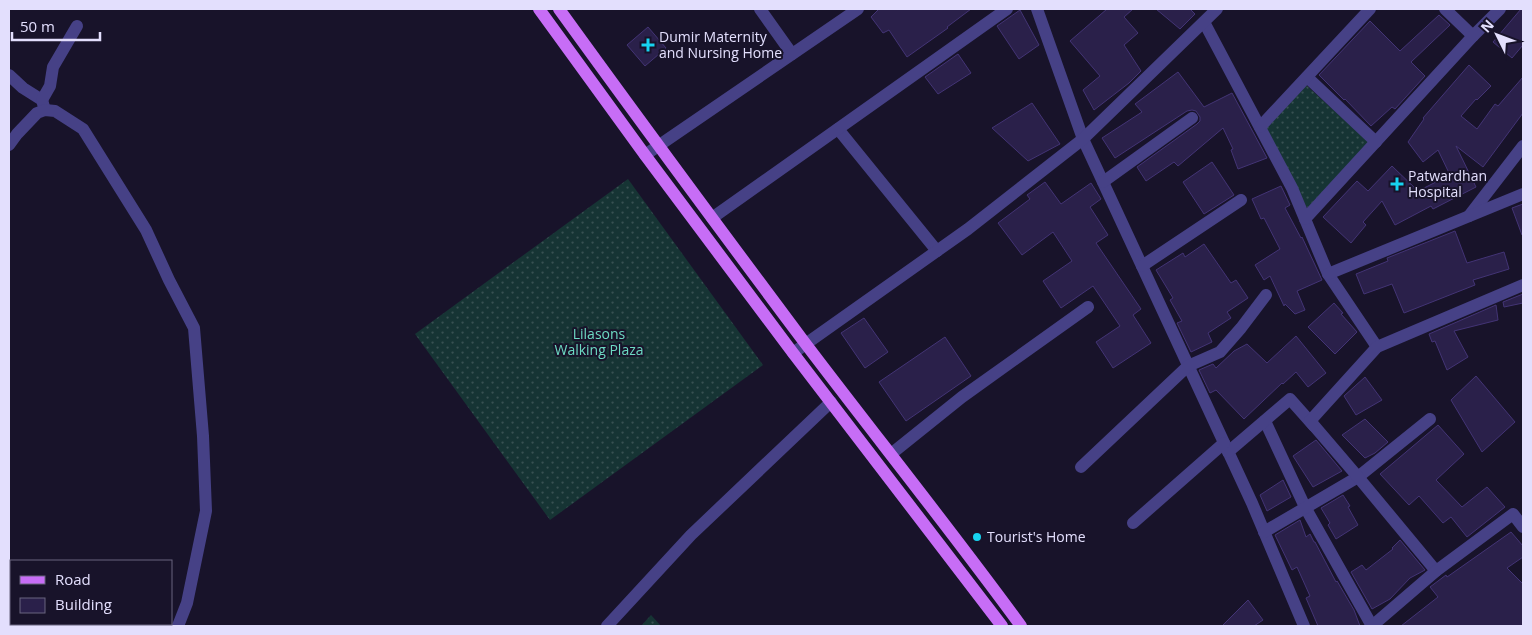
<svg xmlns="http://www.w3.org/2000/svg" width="1532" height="635" font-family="'Open Sans',sans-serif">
  <defs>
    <pattern id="grass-dots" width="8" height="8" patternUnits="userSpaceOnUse" patternTransform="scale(1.25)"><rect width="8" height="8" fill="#163434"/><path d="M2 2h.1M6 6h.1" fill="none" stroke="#385152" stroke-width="1.8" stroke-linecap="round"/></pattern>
  </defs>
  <rect width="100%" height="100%" fill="#18132a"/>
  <g fill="url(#grass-dots)">
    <polygon points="1306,85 1370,143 1307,208 1266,127"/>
    <polygon points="628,179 763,365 550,520 415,334"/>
    <polygon points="651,615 661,626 641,626"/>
  </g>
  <g fill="#2a204a" stroke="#433475">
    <polygon points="879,9 971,9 947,27 948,28 907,57 889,30 883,33 871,17"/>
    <polygon points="1107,9 1133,9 1124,17 1138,33 1124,45 1141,71 1129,83 1094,110 1083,90 1100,76 1070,41"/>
    <polygon points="1156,9 1190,9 1195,14 1180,29"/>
    <polygon points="1521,9 1523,9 1523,45 1512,58 1493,42"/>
    <polygon points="1020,10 1039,45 1019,59 997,26"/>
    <polygon points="1439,15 1450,25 1411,62 1425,76 1395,109 1392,107 1371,126 1345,99 1344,100 1319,75 1370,21 1400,51"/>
    <polygon points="648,27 666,48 645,66 627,45"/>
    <polygon points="958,54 971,73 938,94 925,77"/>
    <polygon points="1469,65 1491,86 1477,100 1476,99 1461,116 1477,129 1495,104 1498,106 1523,77 1523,113 1483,167 1456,146 1476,187 1433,209 1431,206 1395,225 1382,201 1363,222 1366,225 1351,243 1323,217 1357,181 1368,191 1392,166 1418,191 1450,175 1438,150 1423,162 1408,142 1424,119 1423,118"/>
    <polygon points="1178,72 1204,107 1232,93 1267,158 1238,169 1231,150 1233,149 1223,128 1178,166 1174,162 1146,181 1137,167 1197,124 1200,121 1200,117 1196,111 1192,110 1187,111 1115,158 1102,138 1142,112 1135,104"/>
    <polygon points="1032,103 1060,144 1028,161 992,128"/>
    <polygon points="1212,162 1234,195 1204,214 1183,182"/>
    <polygon points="1045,182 1061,204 1091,183 1101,199 1090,207 1108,235 1096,243 1141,309 1133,315 1151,343 1113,368 1096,342 1120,326 1093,286 1061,308 1043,281 1072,261 1053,232 1022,255 998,223 1030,199 1027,195"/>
    <polygon points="1281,186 1290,205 1285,208 1301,238 1302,237 1322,280 1297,291 1305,310 1295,314 1285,304 1284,306 1270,276 1264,280 1255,265 1280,249 1264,218 1261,219 1252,199"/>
    <polygon points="1523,204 1523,235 1522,235 1512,208"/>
    <polygon points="1455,231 1467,263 1504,252 1509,269 1473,280 1475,285 1404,313 1392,284 1364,294 1356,274 1388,261 1387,258"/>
    <polygon points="1204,244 1231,283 1236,280 1248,298 1227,312 1231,318 1208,333 1212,342 1191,352 1177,323 1182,321 1170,300 1173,298 1156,270 1183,253 1185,257"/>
    <polygon points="1523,294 1523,303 1504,307 1503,302"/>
    <polygon points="1334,303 1343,313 1341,314 1357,332 1335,354 1308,327"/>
    <polygon points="1496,305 1498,320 1454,331 1468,357 1447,370 1435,341 1432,342 1429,334"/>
    <polygon points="864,318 888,352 865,368 841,333"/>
    <polygon points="1296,336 1326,373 1308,387 1296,372 1283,384 1282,383 1244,419 1216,390 1210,393 1199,370 1213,364 1216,368 1234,351 1247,344 1267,363"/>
    <polygon points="945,337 971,376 906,421 879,382"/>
    <polygon points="1476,376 1515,422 1482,452 1451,400"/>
    <polygon points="1365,377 1382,400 1356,415 1344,396"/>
    <polygon points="1365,419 1388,442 1375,453 1365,458 1342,435"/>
    <polygon points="1438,425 1464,454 1436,480 1462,507 1487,487 1505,507 1467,537 1451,517 1443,523 1419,496 1409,505 1380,474"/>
    <polygon points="1316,440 1342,471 1313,487 1293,456"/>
    <polygon points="1283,480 1291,497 1267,511 1260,495"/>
    <polygon points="1343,495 1350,506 1348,507 1358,525 1336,539 1328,525 1330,523 1321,508"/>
    <polygon points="1300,520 1306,537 1310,534 1314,542 1315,542 1336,582 1337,581 1354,610 1360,626 1318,626 1306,598 1310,596 1297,567 1292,570 1275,535"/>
    <polygon points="1511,532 1523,546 1523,557 1507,568 1523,584 1523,626 1401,626 1438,597 1430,587 1446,575 1447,577"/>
    <polygon points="1400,540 1425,570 1410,578 1390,599 1372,609 1351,572 1362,565 1366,570 1393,549 1392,548"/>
    <polygon points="1248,600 1263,620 1254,626 1222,626"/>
  </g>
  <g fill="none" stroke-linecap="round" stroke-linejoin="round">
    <g stroke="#464186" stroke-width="12">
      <polyline points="760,9 792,54"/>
      <polyline points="1037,9 1083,139 1252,503 1304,626"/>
      <polyline points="1445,9 1473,36"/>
      <polyline points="1204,22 1292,188 1328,274 1377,347"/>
      <polyline points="9,75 23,88 42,100 44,107"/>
      <polyline points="1307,77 1376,142"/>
      <polyline points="42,100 50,86 53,67 77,26"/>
      <polyline points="1260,127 1370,9"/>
      <polyline points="838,129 937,251"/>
      <polyline points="9,145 17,134 37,113 45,110 55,111 83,129 146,230 169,280 194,328 203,436 206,511 187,603 178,626"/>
      <polyline points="645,155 858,9"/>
      <polyline points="1103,182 1192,118"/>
      <polyline points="1469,216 1523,146"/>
      <polyline points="712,218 1007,9"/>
      <polyline points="1305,219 1473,36 1500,9"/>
      <polyline points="1142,266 1241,200"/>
      <polyline points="1328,274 1523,194"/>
      <polyline points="793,353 968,229 1083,139 1217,9"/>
      <polyline points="1265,421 1305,507 1372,626"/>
      <polyline points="1228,452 1290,399 1314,426"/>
      <polyline points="891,454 962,397 1088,307"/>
      <polyline points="1081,467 1188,366 1220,352 1241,328 1266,295"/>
      <polyline points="1133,523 1224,443"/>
      <polyline points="1264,532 1358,477 1430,419"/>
      <polyline points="1436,571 1358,477 1310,421 1377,347 1523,285"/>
      <polyline points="607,626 691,535 831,402"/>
      <polyline points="1372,626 1436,571 1513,514 1523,527"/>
    </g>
    <g stroke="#c76df6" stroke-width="12">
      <polyline points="539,9 645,155 793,353 1002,626"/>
      <path d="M559 9C640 121 722 232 805 343 877 438 951 530 1021 626"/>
    </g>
  </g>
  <g fill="#17d3f0" stroke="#18132a" stroke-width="2">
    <path d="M645.5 37.5h5v5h5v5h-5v5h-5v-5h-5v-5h5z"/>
    <path d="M1394.5 176.5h5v5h5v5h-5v5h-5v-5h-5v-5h5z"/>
    <circle cx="977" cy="537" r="5"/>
  </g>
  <g text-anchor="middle" stroke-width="4" stroke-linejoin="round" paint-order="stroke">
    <g font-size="14" fill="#e3dffd" stroke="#18132a" text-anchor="start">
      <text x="659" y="42">Dumir Maternity<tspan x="659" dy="16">and Nursing Home</tspan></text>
      <text x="1408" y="181">Patwardhan<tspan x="1408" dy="16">Hospital</tspan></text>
      <text x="987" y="542">Tourist's Home</text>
    </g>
    <g font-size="14" fill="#6ddac3" stroke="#18132a">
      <text x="599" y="339">Lilasons<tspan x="599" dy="16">Walking Plaza</tspan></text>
    </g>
  </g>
  <rect width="1532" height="635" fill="none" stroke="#e3dffd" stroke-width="20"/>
  <rect x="10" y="560" width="162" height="65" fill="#18132a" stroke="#69657e"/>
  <rect x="20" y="576" width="25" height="8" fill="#c76df6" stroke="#69657e"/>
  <text x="55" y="585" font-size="15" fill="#e3dffd">Road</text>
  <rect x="20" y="598" width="25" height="15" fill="#2a204a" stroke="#69657e"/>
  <text x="55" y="610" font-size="15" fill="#e3dffd">Building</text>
  <g transform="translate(1497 35) rotate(312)" stroke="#18132a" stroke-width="4" paint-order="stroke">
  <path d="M0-4L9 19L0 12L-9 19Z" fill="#e3dffd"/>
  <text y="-8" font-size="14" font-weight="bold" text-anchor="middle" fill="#e3dffd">N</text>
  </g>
  <path d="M12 32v8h88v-8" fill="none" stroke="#e3dffd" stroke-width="2.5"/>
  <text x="20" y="32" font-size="15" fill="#e3dffd" stroke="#18132a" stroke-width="4" paint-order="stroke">50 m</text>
</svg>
